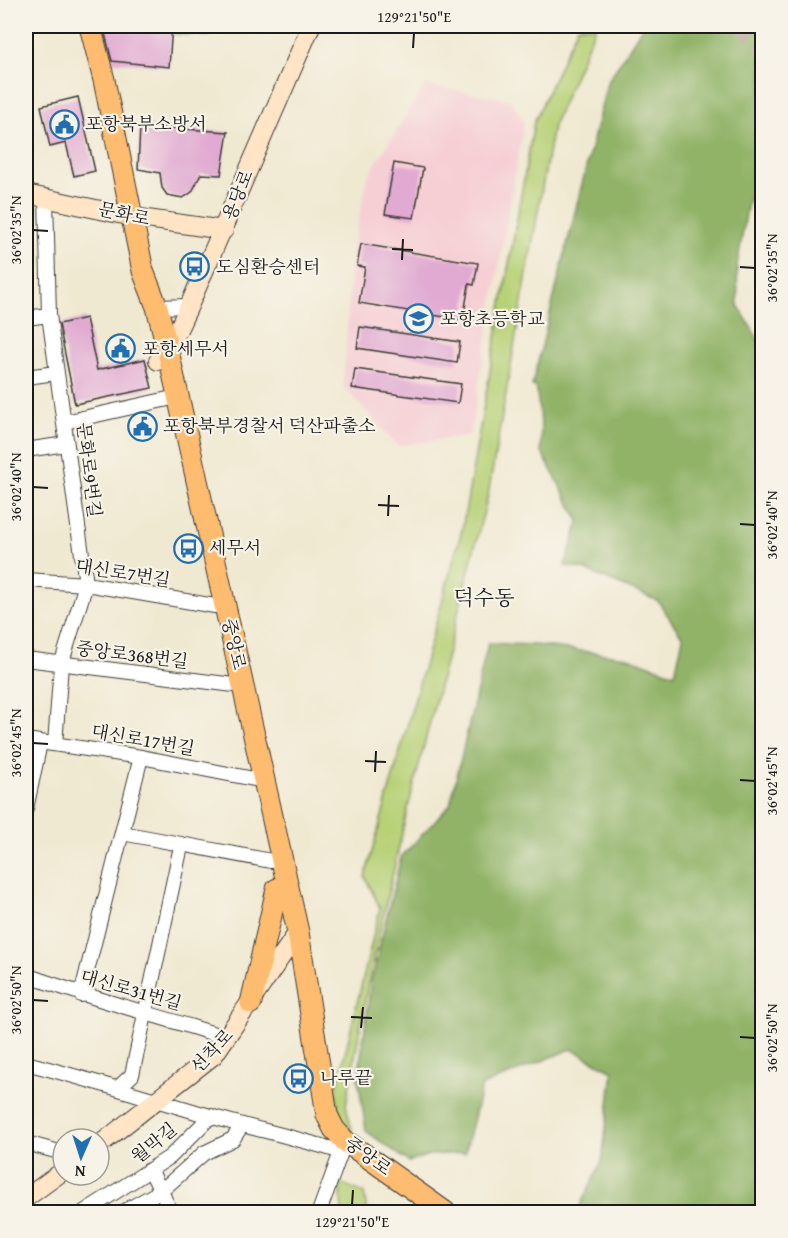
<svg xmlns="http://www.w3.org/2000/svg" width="788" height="1238" font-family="'Gentium Book Plus','Noto Serif KR',serif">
  <rect width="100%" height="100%" fill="#f7f3e8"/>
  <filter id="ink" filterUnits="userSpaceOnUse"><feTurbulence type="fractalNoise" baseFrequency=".0167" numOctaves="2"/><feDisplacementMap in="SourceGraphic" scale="12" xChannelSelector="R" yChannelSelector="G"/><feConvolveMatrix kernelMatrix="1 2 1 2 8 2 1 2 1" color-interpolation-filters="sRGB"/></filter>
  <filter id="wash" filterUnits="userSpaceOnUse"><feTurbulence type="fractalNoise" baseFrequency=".008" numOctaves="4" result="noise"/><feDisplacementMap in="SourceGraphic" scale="24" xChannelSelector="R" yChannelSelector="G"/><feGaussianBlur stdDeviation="1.35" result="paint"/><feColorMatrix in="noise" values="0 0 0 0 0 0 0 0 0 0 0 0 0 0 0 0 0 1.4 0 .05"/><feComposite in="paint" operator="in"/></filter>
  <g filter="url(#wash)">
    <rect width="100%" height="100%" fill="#f0e9d2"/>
    <polygon fill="#f6cfd5" points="425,85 511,100 524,122 470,435 398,446 343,386 352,252 367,178"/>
    <g fill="#b7d177" stroke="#6a764a" stroke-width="1.5">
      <polygon points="174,26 214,26 209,36 174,34"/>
      <polygon points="578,26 596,26 553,126 488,495 405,820 369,979 346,1105 354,1140 342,1133 336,1091 380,908 365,877 462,530 534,122"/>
      <polygon points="340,1183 364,1193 367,1212 342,1212"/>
    </g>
    <polygon fill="#91b368" stroke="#566842" stroke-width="1.5" points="643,26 762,26 762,174 748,202 737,266 738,305 762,346 762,1212 577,1212 602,1161 613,1071 571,1049 482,1086 465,1153 429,1155 409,1162 366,1131 358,1078 371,983 401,857 450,805 488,643 535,645 628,657 675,674 683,638 658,601 583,569 565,566 579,521 541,451 541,423 536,387 532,386 607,83"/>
    <g id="blocks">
      <g fill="#e1aad2">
        <polygon points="103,26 172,26 169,67 112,61"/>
        <polygon points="78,97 95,171 74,176 66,143 50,147 41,106"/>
        <polygon points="140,126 228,132 221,175 201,174 192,192 183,198 167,195 162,188 160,173 138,169"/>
        <polygon points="394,163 423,168 414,218 385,214"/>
        <polygon points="361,244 478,263 474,285 469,284 463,320 359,303 365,267 357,266"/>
        <polygon points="86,318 97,370 145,359 152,388 75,404 59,324"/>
        <polygon points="360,327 460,342 457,363 357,348"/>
        <polygon points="355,369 461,384 458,403 352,388"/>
      </g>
    </g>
  </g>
  <g filter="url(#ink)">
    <use href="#blocks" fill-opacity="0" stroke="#3c3b37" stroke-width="1.5"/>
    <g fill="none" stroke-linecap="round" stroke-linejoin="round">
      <polyline stroke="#c6c0ae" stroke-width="18" stroke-dasharray="18 9" stroke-linecap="butt" points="737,26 762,53"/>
      <defs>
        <g id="street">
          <polyline points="46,198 49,315 86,584 61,665 55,744"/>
          <polyline points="157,307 189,306"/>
          <polyline points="26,318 49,315"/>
          <polyline points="26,377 56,373"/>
          <polyline points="65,422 168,399"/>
          <polyline points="26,450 66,444"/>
          <polyline points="26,580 86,584 215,606"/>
          <polyline points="26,659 234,685"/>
          <polyline points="26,740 141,757 254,779"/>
          <polyline points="26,809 40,743"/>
          <polyline points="122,833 271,861"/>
          <path d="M26 975C92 999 160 1016 227 1038"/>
          <polyline points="81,995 141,757"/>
          <path d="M26 1063C88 1079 148 1098 210 1116 254 1129 298 1138 341 1152"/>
          <polyline points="119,1087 132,1075 181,846"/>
          <polyline points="26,1143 63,1153"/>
          <polyline points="151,1171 171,1212"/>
          <polyline points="84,1212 170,1157 211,1116"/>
          <polyline points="123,1212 161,1191 204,1153 233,1139 242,1125"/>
          <polyline points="319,1212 344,1144"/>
        </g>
        <g id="secondary">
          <polyline points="26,194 133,217 224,230"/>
          <polyline points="158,361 168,351 189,306 311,26"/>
          <polyline points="99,1145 214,1055 298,932"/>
          <polyline points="26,1198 63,1171"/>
        </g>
        <g id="primary">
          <polyline points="90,26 104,80 143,271 157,307 168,351 298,932 327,1115 334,1129 345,1141 445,1212"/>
          <polyline points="251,1003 277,889"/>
        </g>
      </defs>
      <use href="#street" stroke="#3c3b37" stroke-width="16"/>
      <use href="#secondary" stroke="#3c3b37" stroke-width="20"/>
      <use href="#primary" stroke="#3c3b37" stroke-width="23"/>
      <use href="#street" stroke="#fff" stroke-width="14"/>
      <use href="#secondary" stroke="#ffe4c6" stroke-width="18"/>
      <use href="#primary" stroke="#febc70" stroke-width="21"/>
    </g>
  </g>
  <path fill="none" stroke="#1c1c1c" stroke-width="2" d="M413 48 414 33M33 230 48 231M392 249 413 250M402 260 403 239M740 267 755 268M33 487 48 488M378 505 399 506M388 516 389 495M740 524 755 525M33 743 48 744M365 761 386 762M375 772 376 751M740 780 755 781M33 1000 48 1001M351 1017 372 1018M361 1028 363 1007M740 1037 755 1038M352 1205 353 1190"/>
  <defs>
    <symbol id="civic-ring" viewBox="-11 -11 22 22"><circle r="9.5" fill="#f7f3e8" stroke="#1f6fb2" stroke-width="1.5"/><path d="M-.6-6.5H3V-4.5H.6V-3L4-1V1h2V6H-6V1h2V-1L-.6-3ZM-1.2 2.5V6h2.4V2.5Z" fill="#1f6fb2"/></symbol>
    <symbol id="bus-ring" viewBox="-11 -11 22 22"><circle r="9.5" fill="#f7f3e8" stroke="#1f6fb2" stroke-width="1.5"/><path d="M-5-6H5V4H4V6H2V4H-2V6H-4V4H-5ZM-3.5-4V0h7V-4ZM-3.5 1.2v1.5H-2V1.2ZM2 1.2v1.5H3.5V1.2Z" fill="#1f6fb2"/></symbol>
    <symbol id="school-ring" viewBox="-11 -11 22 22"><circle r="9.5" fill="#f7f3e8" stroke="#1f6fb2" stroke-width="1.5"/><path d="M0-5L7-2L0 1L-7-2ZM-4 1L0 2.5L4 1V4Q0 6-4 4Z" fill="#1f6fb2"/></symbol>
  </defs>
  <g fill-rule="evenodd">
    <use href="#civic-ring" x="48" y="108" width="33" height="33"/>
    <use href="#bus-ring" x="178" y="250" width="33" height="33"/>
    <use href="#school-ring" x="402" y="302" width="33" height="33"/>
    <use href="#civic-ring" x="104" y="332" width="33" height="33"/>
    <use href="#civic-ring" x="126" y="410" width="33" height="33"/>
    <use href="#bus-ring" x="172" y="532" width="33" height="33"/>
    <use href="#bus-ring" x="282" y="1062" width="33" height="33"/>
  </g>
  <g text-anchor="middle" stroke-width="4.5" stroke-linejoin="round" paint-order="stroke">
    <g font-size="18" fill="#1c1c1c" stroke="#f7f3e8" text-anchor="start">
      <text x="85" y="130">포항북부소방서</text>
      <text x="216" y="273">도심환승센터</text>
      <text x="440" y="325">포항초등학교</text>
      <text x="142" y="355">포항세무서</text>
      <text x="163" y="432">포항북부경찰서 덕산파출소</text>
      <text x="209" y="554">세무서</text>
      <text x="320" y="1084">나루끝</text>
    </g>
    <g font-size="18" fill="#1c1c1c" stroke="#f7f3e8">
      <text transform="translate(238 195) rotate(-68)" y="6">용당로</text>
      <text transform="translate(124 214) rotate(12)" y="6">문화로</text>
      <text transform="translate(89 470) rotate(83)" y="6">문화로9번길</text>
      <text transform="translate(123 573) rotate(9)" y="6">대신로7번길</text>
      <text transform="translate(234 644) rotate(77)" y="6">중앙로</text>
      <text transform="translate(132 655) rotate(7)" y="6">중앙로368번길</text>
      <text transform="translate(143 740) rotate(10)" y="6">대신로17번길</text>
      <text transform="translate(131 990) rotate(16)" y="6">대신로31번길</text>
      <text transform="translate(212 1051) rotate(-47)" y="6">선착로</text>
      <text transform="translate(154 1143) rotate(-39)" y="6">월막길</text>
      <text transform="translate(368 1156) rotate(36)" y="6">중앙로</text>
    </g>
    <g font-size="21" fill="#1c1c1c" stroke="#f7f3e8">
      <text x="484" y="605">덕수동</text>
    </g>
  </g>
  <rect width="788" height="1238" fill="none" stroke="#f7f3e8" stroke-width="66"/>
  <g transform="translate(81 1157) rotate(183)"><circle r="28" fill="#f7f3e8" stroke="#9f9d96" stroke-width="1.5"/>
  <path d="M0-4.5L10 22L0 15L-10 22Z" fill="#1f6fb2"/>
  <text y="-9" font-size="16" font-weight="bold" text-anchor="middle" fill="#1c1c1c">N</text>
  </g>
  <rect x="33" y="33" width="722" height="1172" fill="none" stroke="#1c1c1c" stroke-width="2"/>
  <g font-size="15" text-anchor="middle" fill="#1c1c1c">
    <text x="414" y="22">129°21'50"E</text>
    <text transform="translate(16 230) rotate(-90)" y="5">36°02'35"N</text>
    <text transform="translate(772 268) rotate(-90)" y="5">36°02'35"N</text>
    <text transform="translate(16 487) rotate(-90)" y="5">36°02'40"N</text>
    <text transform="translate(772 525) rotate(-90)" y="5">36°02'40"N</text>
    <text transform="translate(16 743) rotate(-90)" y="5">36°02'45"N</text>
    <text transform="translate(772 781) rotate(-90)" y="5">36°02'45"N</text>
    <text transform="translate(16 1000) rotate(-90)" y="5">36°02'50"N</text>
    <text transform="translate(772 1038) rotate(-90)" y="5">36°02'50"N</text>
    <text x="352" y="1227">129°21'50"E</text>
  </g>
</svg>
